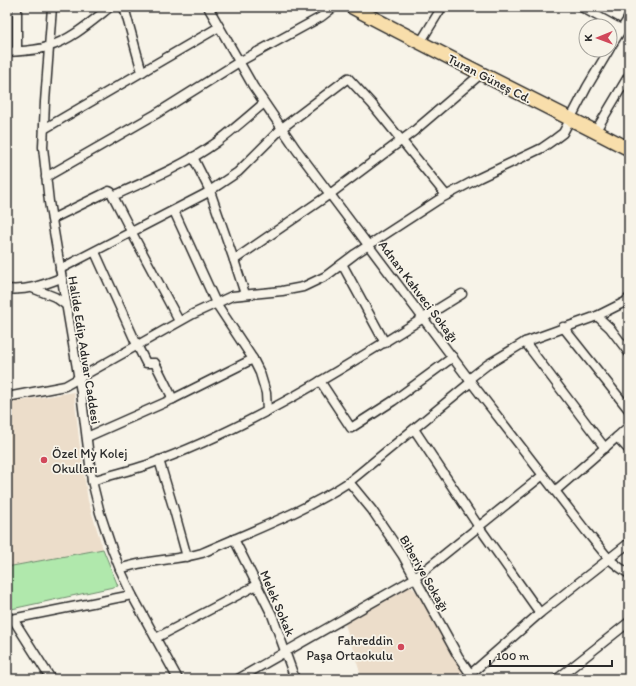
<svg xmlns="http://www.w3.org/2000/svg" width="636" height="686" font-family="Itim,sans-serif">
  <rect width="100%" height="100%" fill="#f7f3e8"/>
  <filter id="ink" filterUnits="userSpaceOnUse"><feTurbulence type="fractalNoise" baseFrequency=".025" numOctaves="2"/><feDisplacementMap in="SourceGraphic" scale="8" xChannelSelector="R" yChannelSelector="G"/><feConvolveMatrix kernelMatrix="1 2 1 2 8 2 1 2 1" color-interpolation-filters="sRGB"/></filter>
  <g filter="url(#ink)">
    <g fill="#ecddca">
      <polygon points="74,392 79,440 88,501 103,549 7,567 7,403"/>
      <polygon points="410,586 420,595 465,671 454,679 362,679 345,624"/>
    </g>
    <polygon fill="#b0e8ac" stroke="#6e8a6c" points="103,549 118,586 7,610 7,567"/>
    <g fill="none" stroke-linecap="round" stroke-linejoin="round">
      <defs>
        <g id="street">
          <polyline points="17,7 17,51"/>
          <polyline points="52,7 45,102 43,147 49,202 81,392 92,481 100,513 112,549 120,569 132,595 178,679"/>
          <polyline points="124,7 142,72"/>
          <polyline points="208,7 253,86 296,149 471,382 586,531 609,559 619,567 629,574"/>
          <polyline points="581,7 621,29"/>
          <polyline points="420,43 442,7"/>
          <polyline points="610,48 629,17"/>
          <path d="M7 52C20 51 35 51 47 47 71 40 91 22 110 7"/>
          <polyline points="44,129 219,27"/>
          <polyline points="595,132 629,75"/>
          <polyline points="193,157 210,191 234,260 245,294"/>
          <polyline points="46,177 156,114 239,62 321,17 334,7"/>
          <polyline points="174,211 216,303 253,359 260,373 266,393 267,411"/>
          <polyline points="52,219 109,191 111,192 113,196"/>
          <polyline points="95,252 137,345 146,363 155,363 173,399"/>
          <polyline points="234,260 330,194 414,131 482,73"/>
          <polyline points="342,264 385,343"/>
          <polyline points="60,269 205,194 238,172 282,128 348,78 372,104 446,195"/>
          <polyline points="32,288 55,297 66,305"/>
          <path d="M7 289C27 291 43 285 61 278"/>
          <polyline points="597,316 610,328 629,353"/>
          <path d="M179 321 132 233 113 196C149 180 185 165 217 142 233 130 249 116 264 103"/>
          <polyline points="563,327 629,410"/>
          <polyline points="525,342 605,448"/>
          <polyline points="469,379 487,365 525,342 597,316 625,302 629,298"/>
          <polyline points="320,381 351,428 393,401 453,357"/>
          <polyline points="7,397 65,386 193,314 232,296 282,291 303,287 326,276 355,254 438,200 479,178 542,148 555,139 563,133 587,87 609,50"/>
          <polyline points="414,429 479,527 540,613"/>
          <polyline points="87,437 173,399 253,359"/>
          <polyline points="617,437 629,450"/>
          <polyline points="159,460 174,510 187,557"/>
          <path d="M92 481C110 475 129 471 147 465 260 425 361 356 462 294"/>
          <polyline points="349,482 372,510 403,556 458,656 471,675 475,679"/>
          <polyline points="555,491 617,437 629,426"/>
          <polyline points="234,539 272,615 295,679"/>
          <path d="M120 569C147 559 175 561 202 553 252 531 303 512 349 482L471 382"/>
          <polyline points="13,619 51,679"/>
          <polyline points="7,620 132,595"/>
          <polyline points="156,638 257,585"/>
          <polyline points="238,679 415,578 543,475"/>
          <polyline points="465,679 540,613 629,543"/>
          <polyline points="557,679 629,622"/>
        </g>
        <path id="primary" d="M352 7C444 56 537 101 629 149"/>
      </defs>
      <use href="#street" stroke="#2b2b2b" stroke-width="11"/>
      <use href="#primary" stroke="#2b2b2b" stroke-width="16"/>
      <use href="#street" stroke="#f7f3e8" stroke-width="8"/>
      <use href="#primary" stroke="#f8deab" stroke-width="13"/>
    </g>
  </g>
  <g fill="#d1495b" stroke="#f7f3e8" stroke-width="1.5">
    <circle cx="44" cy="460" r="4"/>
    <circle cx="401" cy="647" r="4"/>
  </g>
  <g text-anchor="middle" stroke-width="3.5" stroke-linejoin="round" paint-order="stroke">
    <g font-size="13" fill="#2b2b2b" stroke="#f7f3e8">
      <text transform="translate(490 78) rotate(27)" y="5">Turan Güneş Cd.</text>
      <text transform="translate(419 291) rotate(53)" y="5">Adnan Kahveci Sokağı</text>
      <text transform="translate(85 350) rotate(81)" y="5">Halide Edip Adıvar Caddesi</text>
      <text transform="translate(425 573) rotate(60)" y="5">Biberiye Sokağı</text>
      <text transform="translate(278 603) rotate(67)" y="5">Melek Sokak</text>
    </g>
    <g font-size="13" fill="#2b2b2b" stroke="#f7f3e8" text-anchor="start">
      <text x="52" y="458">Özel My Kolej<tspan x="52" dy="15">Okulları</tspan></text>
      <text x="393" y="645" text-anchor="end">Fahreddin<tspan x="393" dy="15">Paşa Ortaokulu</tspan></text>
    </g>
  </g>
  <rect width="636" height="686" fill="none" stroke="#f7f3e8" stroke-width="24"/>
  <rect x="12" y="12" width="612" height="662" fill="none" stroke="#2b2b2b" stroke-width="1.5" filter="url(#ink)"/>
  <g transform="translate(598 38) rotate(269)"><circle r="19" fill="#f7f3e8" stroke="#a5a39c"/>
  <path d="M0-3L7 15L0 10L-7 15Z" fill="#d1495b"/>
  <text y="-6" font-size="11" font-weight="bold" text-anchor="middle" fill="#2b2b2b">K</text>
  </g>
  <path d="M490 660v6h122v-6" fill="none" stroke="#2b2b2b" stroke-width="2"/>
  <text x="496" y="660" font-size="12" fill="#2b2b2b" stroke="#f7f3e8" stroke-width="3" paint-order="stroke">100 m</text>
</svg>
